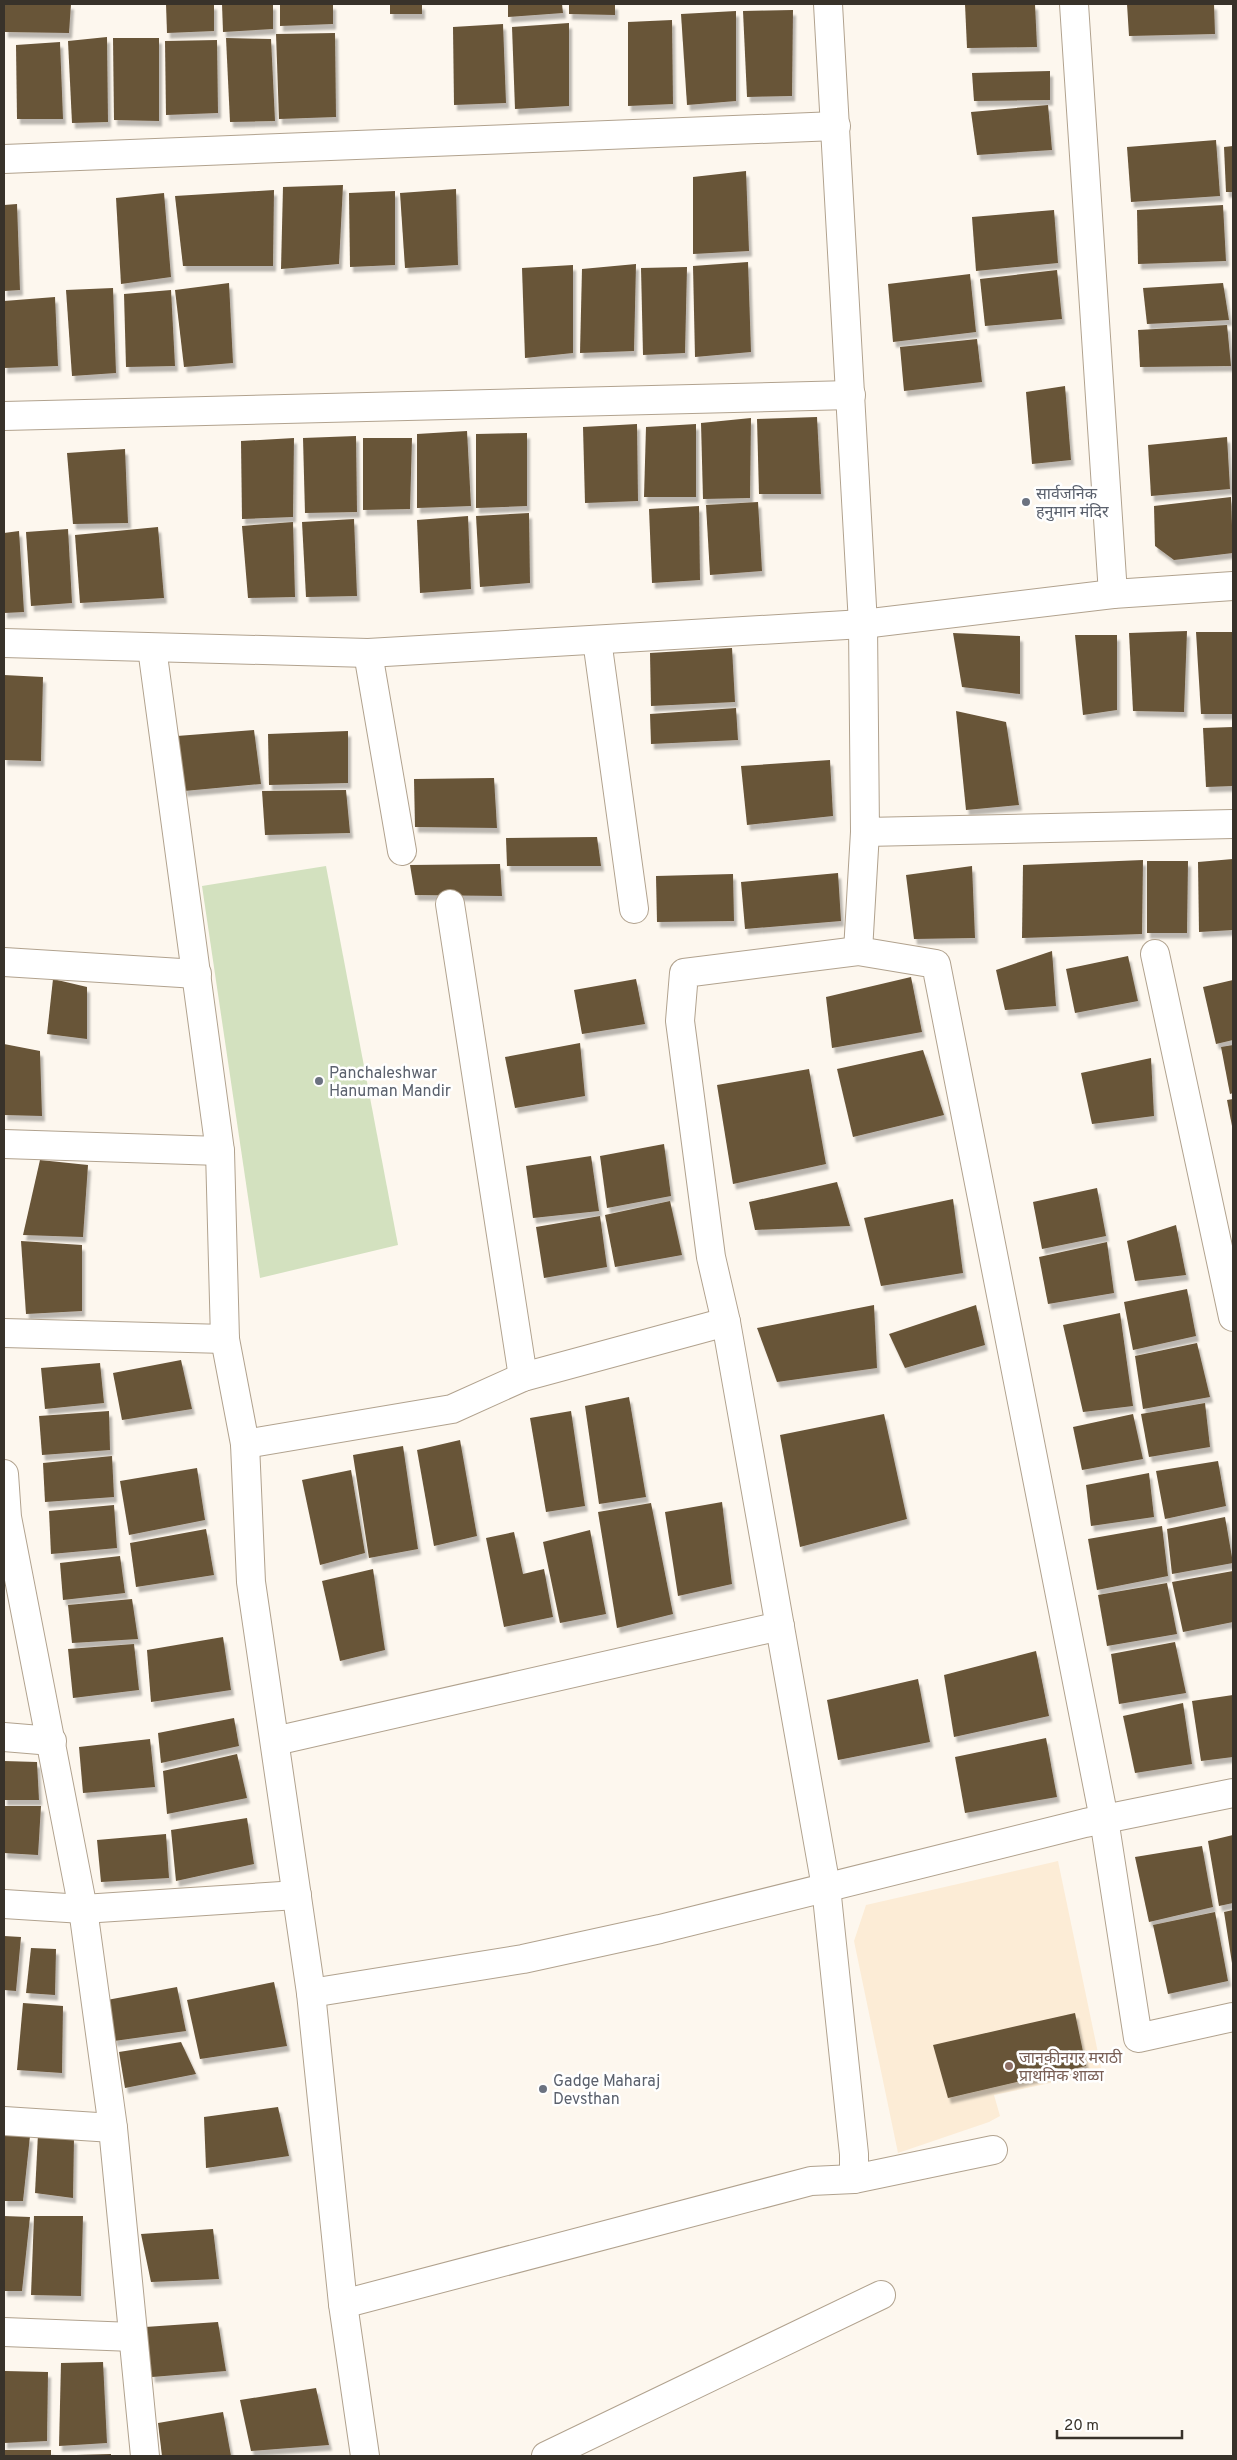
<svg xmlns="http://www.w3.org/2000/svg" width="1237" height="2460" font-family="Overpass,'Noto Sans Devanagari',sans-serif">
  <defs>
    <filter id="shadow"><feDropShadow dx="3" dy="5.5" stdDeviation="1" flood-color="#0004"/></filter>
  </defs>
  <rect width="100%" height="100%" fill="#fdf7ee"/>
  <polygon fill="#fcecd6" points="1058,1861 1102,2072 994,2095 1000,2116 989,2122 898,2153 854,1941 866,1905"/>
  <polygon fill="#d3e1bf" points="326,866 398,1245 260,1278 202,886"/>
  <g fill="#685438" filter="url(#shadow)">
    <polygon points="5,4 71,4 69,33 5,32"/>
    <polygon points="166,4 214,4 214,31 167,33"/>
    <polygon points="222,4 273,4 273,29 223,32"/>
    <polygon points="280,4 333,4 333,24 280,26"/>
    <rect x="390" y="4" width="32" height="10"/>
    <polygon points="508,4 562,4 563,13 508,17"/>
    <polygon points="569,4 615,4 615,15 569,14"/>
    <polygon points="965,4 1035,4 1037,47 967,48"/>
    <polygon points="1127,4 1214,4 1215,34 1129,36"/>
    <polygon points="793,10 792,96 747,97 743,11"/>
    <polygon points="736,11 736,101 687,105 681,14"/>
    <polygon points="672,20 673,104 628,106 628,22"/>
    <polygon points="569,23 569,106 515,109 512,27"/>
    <polygon points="503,24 506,103 454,105 453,27"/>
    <polygon points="335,33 336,117 279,119 276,34"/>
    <polygon points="107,37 108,122 72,123 68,41"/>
    <polygon points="113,38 159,38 159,121 114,120"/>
    <polygon points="226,38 271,39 275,121 230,122"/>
    <polygon points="217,40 218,113 166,115 165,41"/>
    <polygon points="60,42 63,119 17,119 16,45"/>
    <polygon points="1050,71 1050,100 974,101 972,73"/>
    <polygon points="1048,105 1052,150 977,155 971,112"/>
    <polygon points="1216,140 1220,196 1131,202 1127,147"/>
    <polygon points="1233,146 1233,192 1226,192 1224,147"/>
    <polygon points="746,171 749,251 693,254 693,177"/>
    <polygon points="343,185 339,264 281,269 283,187"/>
    <polygon points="456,189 458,265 405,268 400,193"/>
    <polygon points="274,190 273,266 183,266 175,196"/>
    <polygon points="395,191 395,265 350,267 349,193"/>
    <polygon points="164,193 171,277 121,284 116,198"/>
    <polygon points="17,204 20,290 4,291 4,205"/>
    <polygon points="1223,205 1226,261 1138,264 1137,210"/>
    <polygon points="1054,210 1058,263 976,271 972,217"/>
    <polygon points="748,262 751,352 695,357 693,266"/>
    <polygon points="636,264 634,351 580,353 582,269"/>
    <polygon points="573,265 573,353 525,358 522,268"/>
    <polygon points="687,267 685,353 643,355 641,268"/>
    <polygon points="1057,270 1062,319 985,326 980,279"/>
    <polygon points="970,274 976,332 893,342 888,284"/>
    <polygon points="229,283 233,363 184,367 175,290"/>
    <polygon points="1223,283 1229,320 1147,324 1143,288"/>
    <polygon points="113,288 116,373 72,376 66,290"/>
    <polygon points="171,290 175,366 126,367 124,294"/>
    <polygon points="55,297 58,366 4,368 4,301"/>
    <polygon points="1227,325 1231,366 1140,367 1138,330"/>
    <polygon points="977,339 982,382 904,391 900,347"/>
    <polygon points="1065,386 1071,460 1032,464 1026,392"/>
    <polygon points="817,417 821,494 759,494 757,419"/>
    <polygon points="751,418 750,498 703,499 701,423"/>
    <polygon points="637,424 638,501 585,503 583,427"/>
    <polygon points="696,424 696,497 644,497 646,427"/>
    <polygon points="467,431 471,506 417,508 417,434"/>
    <polygon points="527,433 527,506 476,508 476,434"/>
    <polygon points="356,436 357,512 305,513 303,438"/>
    <polygon points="1227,437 1230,489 1151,496 1148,445"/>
    <polygon points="294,438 293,517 242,519 241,441"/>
    <polygon points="363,438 412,438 410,509 363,510"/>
    <polygon points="125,449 128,523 73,524 67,453"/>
    <polygon points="1231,497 1233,553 1174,560 1155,546 1154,506"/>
    <polygon points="758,502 762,571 710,575 706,505"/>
    <polygon points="699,506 700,580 652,583 649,509"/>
    <polygon points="529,513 530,583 480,587 476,516"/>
    <polygon points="468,516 471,589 420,593 417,520"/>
    <polygon points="354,519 357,596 306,597 302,522"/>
    <polygon points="293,522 295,597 248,598 242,526"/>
    <polygon points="158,527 164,598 80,603 75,535"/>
    <polygon points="68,529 72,603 31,606 26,532"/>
    <polygon points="19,531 24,612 4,613 4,533"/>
    <polygon points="1187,631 1184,712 1133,711 1129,633"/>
    <polygon points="1196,632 1233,632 1233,714 1201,714"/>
    <polygon points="953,633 1020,636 1020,694 962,687"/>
    <polygon points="1075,635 1117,635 1117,710 1083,715"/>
    <polygon points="732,648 735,702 651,706 650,653"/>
    <polygon points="4,675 43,677 41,761 4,760"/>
    <polygon points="736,708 738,740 651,744 650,714"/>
    <polygon points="956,711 1006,722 1019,805 966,810"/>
    <polygon points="1233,727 1233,786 1206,787 1203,728"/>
    <polygon points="254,730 261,784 184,791 177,736"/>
    <polygon points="348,731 348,783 269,785 268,734"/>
    <polygon points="830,760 833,816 747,825 741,766"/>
    <polygon points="494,778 497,828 415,827 414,779"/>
    <polygon points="346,790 350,833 265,835 262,791"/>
    <polygon points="597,837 601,866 507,866 506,838"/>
    <polygon points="1233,859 1233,930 1199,932 1198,862"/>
    <polygon points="1143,860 1142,934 1022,938 1023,865"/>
    <polygon points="1147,861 1188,861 1187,933 1147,933"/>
    <polygon points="500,864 502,896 415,895 410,865"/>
    <polygon points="972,866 975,938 914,939 906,875"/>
    <polygon points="838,873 841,921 745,929 741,882"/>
    <polygon points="733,874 734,921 657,922 656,876"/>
    <polygon points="1052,951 1056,1006 1005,1010 996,970"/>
    <polygon points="1128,956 1138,1001 1075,1013 1066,969"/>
    <polygon points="911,977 922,1032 832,1048 826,997"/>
    <polygon points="53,979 87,987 87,1039 47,1034"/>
    <polygon points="636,979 645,1024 582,1034 574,990"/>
    <polygon points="1233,980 1233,1040 1216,1044 1203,987"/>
    <polygon points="580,1043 585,1096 515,1108 505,1057"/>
    <polygon points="4,1044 40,1051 42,1116 4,1115"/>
    <polygon points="1233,1045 1233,1093 1230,1094 1221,1047"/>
    <polygon points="923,1050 944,1115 853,1137 837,1069"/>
    <polygon points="1151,1058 1154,1116 1092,1124 1081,1073"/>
    <polygon points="809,1069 826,1164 733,1184 717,1085"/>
    <polygon points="1233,1099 1233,1126 1232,1126 1227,1100"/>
    <polygon points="664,1144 671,1196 607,1208 600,1156"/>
    <polygon points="591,1156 599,1211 533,1218 526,1166"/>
    <polygon points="40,1160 88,1165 83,1237 23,1235"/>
    <polygon points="837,1182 850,1226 755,1230 749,1202"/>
    <polygon points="1097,1188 1106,1236 1042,1249 1033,1202"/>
    <polygon points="953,1199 963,1273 881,1286 864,1218"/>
    <polygon points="670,1201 682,1255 615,1267 605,1215"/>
    <polygon points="600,1216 607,1267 544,1278 536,1227"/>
    <polygon points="1176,1225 1186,1275 1135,1281 1127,1241"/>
    <polygon points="21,1241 82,1245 82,1311 26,1314"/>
    <polygon points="1107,1242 1114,1293 1048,1304 1039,1257"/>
    <polygon points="1187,1289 1196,1336 1133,1350 1124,1302"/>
    <polygon points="874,1305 877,1368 777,1382 757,1328"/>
    <polygon points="976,1305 985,1345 905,1368 889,1334"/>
    <polygon points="1120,1313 1133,1406 1083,1412 1063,1325"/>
    <polygon points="1197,1343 1210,1397 1143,1409 1135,1356"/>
    <polygon points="181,1360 192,1409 122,1420 113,1373"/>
    <polygon points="100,1363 104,1403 45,1409 41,1368"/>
    <polygon points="629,1397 646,1497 599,1504 585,1406"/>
    <polygon points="1205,1403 1210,1447 1149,1457 1141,1414"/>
    <polygon points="109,1411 110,1450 42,1455 39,1416"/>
    <polygon points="571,1411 585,1506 546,1512 530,1418"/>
    <polygon points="884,1414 907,1519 800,1547 780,1435"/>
    <polygon points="1133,1414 1143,1459 1082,1470 1073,1427"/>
    <polygon points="460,1440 477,1536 434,1546 417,1450"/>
    <polygon points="403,1446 418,1549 369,1558 353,1455"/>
    <polygon points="112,1456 114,1497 45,1502 43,1463"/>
    <polygon points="1218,1461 1226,1506 1165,1519 1156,1471"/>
    <polygon points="197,1468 205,1520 129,1535 120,1481"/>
    <polygon points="351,1470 365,1553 320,1565 302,1480"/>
    <polygon points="1149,1473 1154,1517 1091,1526 1086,1485"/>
    <polygon points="722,1502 732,1584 678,1596 665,1512"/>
    <polygon points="651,1503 673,1614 617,1628 598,1512"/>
    <polygon points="114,1505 117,1548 51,1554 49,1511"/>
    <polygon points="1225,1517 1233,1563 1172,1574 1167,1529"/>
    <polygon points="1162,1526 1168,1576 1097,1590 1088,1539"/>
    <polygon points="206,1529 214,1575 136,1587 130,1543"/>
    <polygon points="590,1530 606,1614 560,1623 543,1542"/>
    <polygon points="514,1532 523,1574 544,1569 553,1617 504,1627 486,1538"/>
    <polygon points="120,1556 125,1593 63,1600 60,1563"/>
    <polygon points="373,1569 385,1650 340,1661 322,1581"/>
    <polygon points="1233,1571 1233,1622 1183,1632 1172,1582"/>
    <polygon points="1167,1583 1177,1634 1107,1646 1098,1595"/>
    <polygon points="132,1599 138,1639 72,1643 68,1605"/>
    <polygon points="223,1637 231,1690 151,1702 147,1650"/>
    <polygon points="1175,1642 1186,1693 1119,1704 1111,1654"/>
    <polygon points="134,1644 139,1690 73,1698 68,1649"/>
    <polygon points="1036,1651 1049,1716 954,1737 944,1675"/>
    <polygon points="918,1679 930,1742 838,1760 827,1700"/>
    <polygon points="1233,1695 1233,1757 1201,1761 1192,1701"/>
    <polygon points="1183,1703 1192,1764 1135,1773 1123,1716"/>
    <polygon points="234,1718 239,1746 161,1763 158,1733"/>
    <polygon points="1046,1738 1057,1797 965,1813 955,1757"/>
    <polygon points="150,1739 155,1787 83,1793 79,1747"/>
    <polygon points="237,1754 247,1798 167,1814 163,1771"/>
    <polygon points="4,1761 37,1762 39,1800 4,1800"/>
    <polygon points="4,1806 41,1806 38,1855 4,1853"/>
    <polygon points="247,1818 254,1864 176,1881 171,1830"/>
    <polygon points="166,1834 169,1878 101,1882 97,1840"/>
    <polygon points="1233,1835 1233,1903 1219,1906 1208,1841"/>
    <polygon points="1202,1846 1213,1907 1149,1922 1135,1857"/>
    <polygon points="1233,1910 1233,1963 1232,1963 1224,1912"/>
    <polygon points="1215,1912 1228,1981 1168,1994 1153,1925"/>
    <polygon points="4,1936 21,1937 16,1991 4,1990"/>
    <polygon points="31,1948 56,1949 55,1995 26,1993"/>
    <polygon points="274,1982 287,2046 200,2059 187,2000"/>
    <polygon points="177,1987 186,2031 114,2041 107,2000"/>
    <polygon points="23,2003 63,2006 62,2073 17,2070"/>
    <polygon points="1075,2013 1086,2066 948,2098 933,2045"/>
    <polygon points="181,2042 196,2074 125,2088 119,2052"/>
    <polygon points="278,2107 289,2156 206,2168 204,2117"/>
    <polygon points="38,2134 74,2138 73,2198 35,2193"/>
    <polygon points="4,2136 30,2136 23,2201 4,2201"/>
    <polygon points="4,2216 30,2217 22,2291 4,2291"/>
    <polygon points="34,2216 83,2216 81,2296 31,2295"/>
    <polygon points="213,2229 219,2279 151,2282 141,2234"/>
    <polygon points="218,2322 226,2371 152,2377 145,2327"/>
    <polygon points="103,2362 107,2443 59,2446 61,2363"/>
    <polygon points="5,2371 48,2372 47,2441 4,2443"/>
    <polygon points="316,2388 329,2445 251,2451 240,2400"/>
    <polygon points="223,2412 231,2456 162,2456 158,2423"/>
    <rect x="4" y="2450" width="47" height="6"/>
    <polygon points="111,2454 111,2456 76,2456 76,2455"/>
  </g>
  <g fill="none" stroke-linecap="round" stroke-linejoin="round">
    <defs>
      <g id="minor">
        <polyline points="828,4 863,624 865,832 1233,824"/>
        <polyline points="1074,4 1113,594"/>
        <polyline points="4,159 836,126"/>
        <polyline points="4,416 851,395"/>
        <polyline points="597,640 634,909"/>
        <polyline points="4,643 368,653 863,624 1113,594 1233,586"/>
        <polyline points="152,648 220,1151 225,1339 245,1444 251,1582 311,1993 343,2304 365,2456"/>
        <polyline points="368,653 402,851"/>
        <polyline points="450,904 523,1377"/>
        <polyline points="858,951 865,832"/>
        <polyline points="1155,954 1233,1317"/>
        <polyline points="4,962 197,974"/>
        <polyline points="4,1144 220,1151"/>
        <polyline points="4,1333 225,1339"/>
        <polyline points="245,1444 452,1409 523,1377 726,1322"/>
        <polyline points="4,1474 7,1517 83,1909 113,2128"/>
        <polyline points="4,1737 52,1741"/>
        <polyline points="275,1741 780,1626"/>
        <polyline points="4,1904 83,1909 297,1895"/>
        <polyline points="311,1993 523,1959 660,1929 1085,1823 1233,1793"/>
        <polyline points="4,2121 113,2128 145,2456"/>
        <polyline points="854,2179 854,2154 826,1887 726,1322 711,1257 680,1021 684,973 858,951 936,964 1104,1819 1138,2038 1233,2017"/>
        <polyline points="343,2304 811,2181 854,2179 993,2150"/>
        <polyline points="4,2332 133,2337"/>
        <polyline points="546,2456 881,2295"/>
      </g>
    </defs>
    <use href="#minor" stroke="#b1a28e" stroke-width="30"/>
    <use href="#minor" stroke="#fff" stroke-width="28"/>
  </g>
  <g fill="#6b7280" stroke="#fff" stroke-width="2">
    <circle cx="1026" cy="502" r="5"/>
    <circle cx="319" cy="1081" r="5"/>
    <circle cx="543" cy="2089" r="5"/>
  </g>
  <circle fill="#8d6e63" stroke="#fff" stroke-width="2" cx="1009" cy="2066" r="5"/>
  <g text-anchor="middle" stroke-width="5" stroke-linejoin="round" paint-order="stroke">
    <g font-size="16" fill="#5b616d" stroke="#fff" text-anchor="start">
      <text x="1036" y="499">सार्वजनिक<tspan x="1036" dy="18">हनुमान मंदिर</tspan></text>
      <text x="329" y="1078">Panchaleshwar<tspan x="329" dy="18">Hanuman Mandir</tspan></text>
      <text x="553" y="2086">Gadge Maharaj<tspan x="553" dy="18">Devsthan</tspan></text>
    </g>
    <g font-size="16" fill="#785e54" stroke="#fff" text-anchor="start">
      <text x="1019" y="2063">जानकीनगर मराठी<tspan x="1019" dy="18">प्राथमिक शाळा</tspan></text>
    </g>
  </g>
  <rect width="1237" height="2460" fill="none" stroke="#38322a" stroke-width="10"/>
  <path d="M1057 2430v8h125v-8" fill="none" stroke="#38322a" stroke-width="2.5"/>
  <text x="1064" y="2430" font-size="15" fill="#38322a" stroke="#ffffff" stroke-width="4" paint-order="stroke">20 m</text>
</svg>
